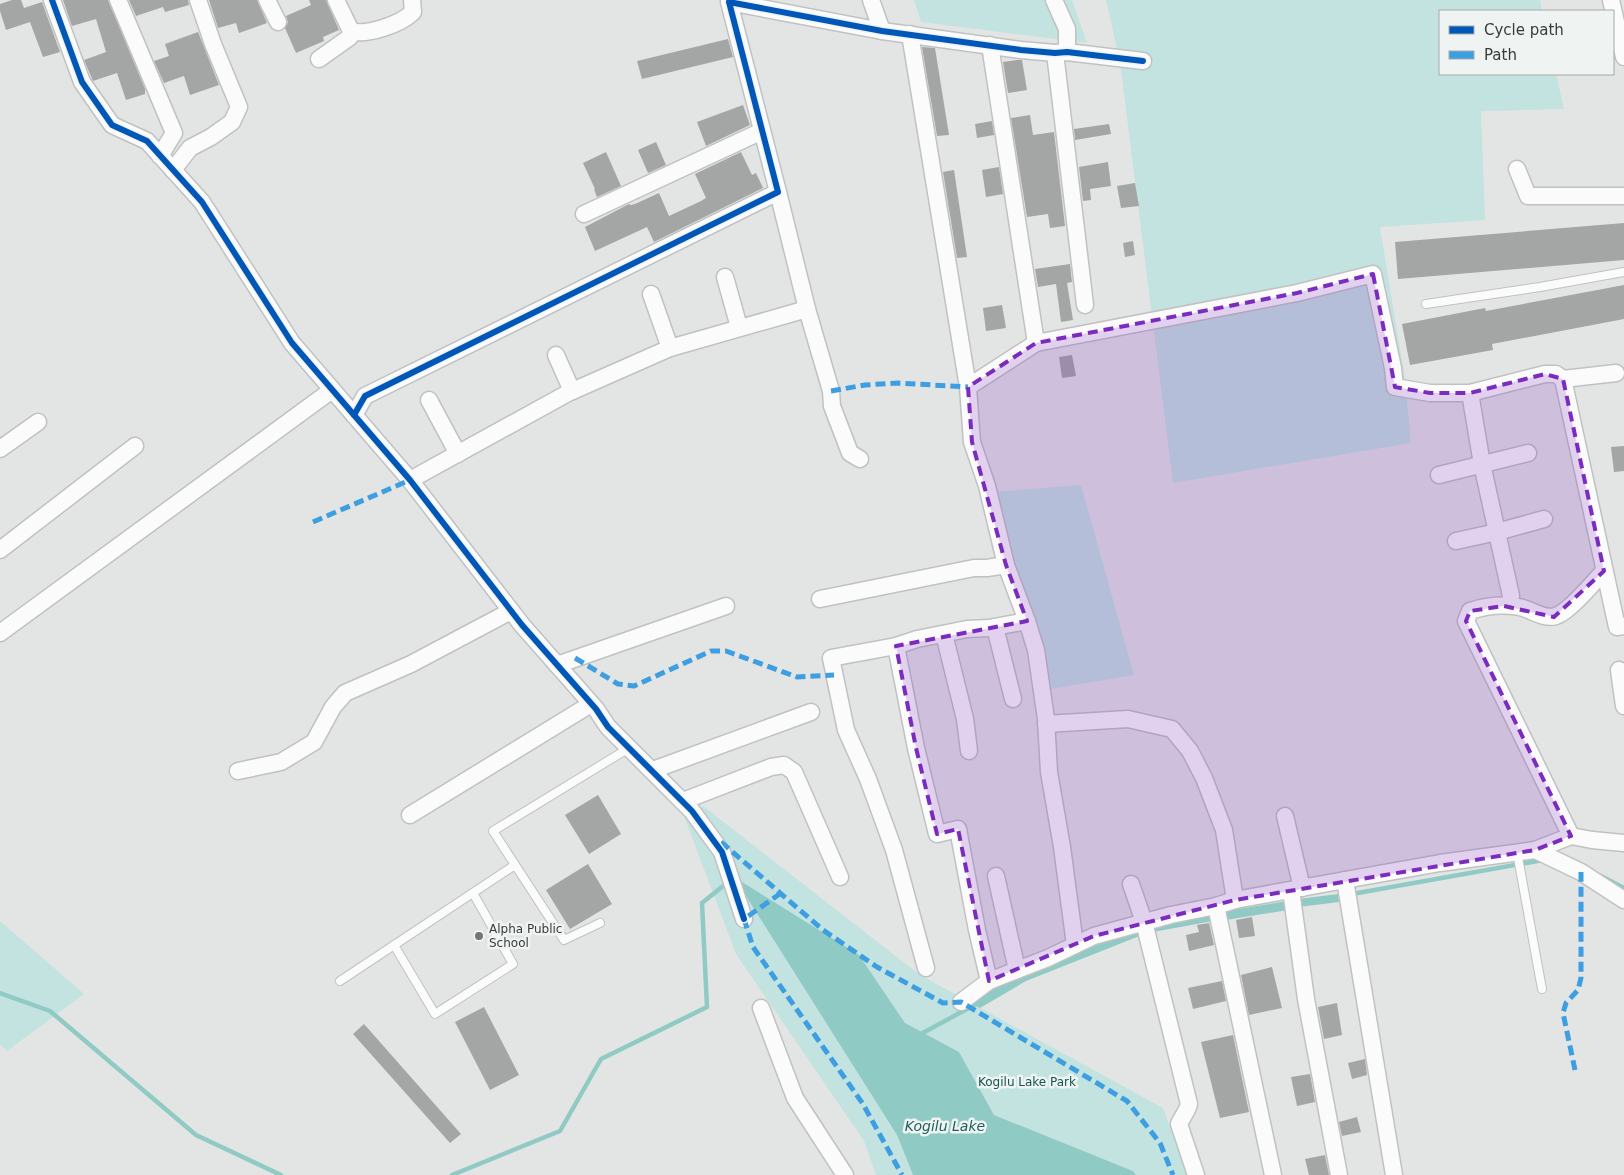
<svg xmlns="http://www.w3.org/2000/svg" width="1624" height="1175" font-family="'DejaVu Sans',sans-serif">
  <rect width="100%" height="100%" fill="#e3e5e4"/>
  <g fill="#c3e3e0">
    <polygon points="914,0 1072,0 1087,43 921,22"/>
    <polygon points="1106,0 1540,0 1542,11 1440,11 1440,74 1556,74 1564,109 1481,111 1485,220 1380,227 1405,379 1411,443 1173,483 1120,62"/>
    <polygon points="1081,485 1134,675 1051,689 992,492"/>
    <polygon points="703,806 920,975 1163,1108 1187,1175 1136,1175 1133,1171 994,1115 959,1052 905,1023 859,955 897,1135 913,1175 876,1175 864,1141 736,954 684,816"/>
    <polygon points="0,921 84,994 7,1051 0,1045"/>
  </g>
  <g fill="#90cac5">
    <polygon points="734,877 859,955 905,1023 959,1052 994,1115 1133,1171 1136,1175 913,1175 897,1135"/>
    <polygon points="1338,894 1339,902 1299,907 1298,899"/>
    <polygon points="1287,901 1288,910 1226,920 1225,911"/>
    <polygon points="1211,912 1213,921 1153,932 1151,924"/>
    <polygon points="1139,927 1142,935 1026,981 980,1008 970,1003 1006,982 1097,943"/>
  </g>
  <g fill="none" stroke-linecap="round" stroke-linejoin="round">
    <g stroke="#90cac5" stroke-width="4.5">
      <polyline points="1601,876 1624,888"/>
      <polyline points="1352,894 1543,860"/>
      <polyline points="0,993 50,1011 196,1135 281,1175"/>
      <polyline points="919,1035 978,1003"/>
      <polyline points="452,1175 560,1131 601,1059 707,1007 702,903 728,882"/>
    </g>
  </g>
  <g fill="#a4a6a6">
    <polygon points="12,0 21,0 24,8 42,2 60,52 43,57 30,22 6,30 0,11 0,4"/>
    <polygon points="63,0 108,0 145,89 145,94 126,100 117,73 93,81 84,60 106,52 96,19 72,26"/>
    <polygon points="129,0 188,0 189,5 165,12 163,7 136,16"/>
    <polygon points="209,0 257,0 267,23 239,33 236,23 218,28"/>
    <polygon points="309,0 326,0 339,30 323,37 324,41 296,53 285,28 288,22 286,16 311,5"/>
    <polygon points="198,32 219,85 190,95 184,76 164,83 154,61 169,56 165,44"/>
    <polygon points="728,39 733,57 642,79 637,61"/>
    <polygon points="922,47 935,48 949,135 937,136"/>
    <polygon points="1017,60 1022,60 1027,90 1008,93 1003,62"/>
    <polygon points="743,105 750,125 706,146 697,122"/>
    <polygon points="1030,115 1033,135 1054,132 1065,226 1050,228 1048,214 1027,217 1011,118"/>
    <polygon points="992,121 994,135 977,138 975,124"/>
    <polygon points="1109,124 1111,134 1075,140 1074,129"/>
    <polygon points="656,142 666,165 648,173 638,150"/>
    <polygon points="606,152 621,186 597,197 594,189 595,189 583,163"/>
    <polygon points="741,152 752,175 756,173 763,188 654,242 647,227 595,251 585,227 629,204 630,205 635,204 659,193 669,216 701,201 706,198 695,174"/>
    <polygon points="1108,162 1111,186 1090,189 1091,200 1083,201 1079,167"/>
    <polygon points="999,167 1003,194 986,197 982,170"/>
    <polygon points="954,170 967,257 957,258 943,172"/>
    <polygon points="1135,183 1139,206 1121,208 1117,186"/>
    <polygon points="1624,223 1624,260 1398,279 1395,242"/>
    <polygon points="1133,241 1135,255 1125,257 1123,243"/>
    <polygon points="1070,264 1072,282 1067,283 1073,320 1061,322 1056,284 1038,287 1035,269"/>
    <polygon points="1624,285 1624,319 1492,344 1493,350 1410,365 1402,324 1485,308 1486,311"/>
    <polygon points="1002,305 1006,328 986,331 983,308"/>
    <polygon points="1072,355 1076,376 1062,378 1059,357"/>
    <polygon points="1624,446 1624,471 1614,472 1611,447"/>
    <polygon points="598,795 621,834 589,854 565,815"/>
    <polygon points="588,864 612,904 570,929 546,890"/>
    <polygon points="1252,917 1255,936 1239,938 1236,920"/>
    <polygon points="1209,923 1214,945 1189,951 1186,935 1199,932 1197,925"/>
    <polygon points="1272,967 1282,1008 1249,1015 1241,975"/>
    <polygon points="1222,981 1226,1001 1193,1009 1188,988"/>
    <polygon points="1337,1003 1342,1035 1324,1039 1318,1007"/>
    <polygon points="484,1007 519,1075 490,1090 455,1022"/>
    <polygon points="364,1024 461,1134 450,1143 353,1034"/>
    <polygon points="1233,1035 1249,1112 1220,1118 1201,1042"/>
    <polygon points="1365,1059 1367,1075 1352,1079 1348,1063"/>
    <polygon points="1310,1074 1315,1102 1297,1106 1291,1077"/>
    <polygon points="1357,1117 1361,1132 1342,1136 1339,1122"/>
    <polygon points="1325,1155 1329,1175 1309,1175 1305,1159"/>
  </g>
  <g fill="none" stroke-linecap="round" stroke-linejoin="round">
    <defs>
      <g id="service">
        <polyline points="1426,304 1540,287 1624,272"/>
        <polyline points="1517,852 1542,989"/>
        <polyline points="600,923 564,940 493,831 629,748"/>
        <polyline points="394,945 435,1014 513,964 473,893"/>
        <polyline points="340,981 515,865"/>
      </g>
      <g id="minor">
        <polyline points="52,0 82,82 112,125 147,141 202,202 292,343 410,480 522,625 596,709 608,727 692,811 722,852 744,919"/>
        <polyline points="118,0 174,133 160,156"/>
        <polyline points="267,0 278,22"/>
        <polyline points="871,0 882,31"/>
        <polyline points="1054,0 1067,29 1067,52"/>
        <polyline points="1611,0 1624,57"/>
        <path d="M351 31C367 36 401 24 413 12L412 0"/>
        <polyline points="910,34 968,387 972,442 987,486 1006,565 1027,621 1036,650 1046,719 1049,772 1062,847 1075,945"/>
        <polyline points="990,45 1036,343"/>
        <polyline points="1055,53 1085,305"/>
        <polyline points="319,59 350,37 351,31 336,0"/>
        <polyline points="1517,169 1528,196 1624,196"/>
        <polyline points="173,170 190,148 211,137 232,122 239,107 213,44 198,0"/>
        <polyline points="778,192 807,309 831,391 832,406 850,453 860,459"/>
        <polyline points="584,214 762,131"/>
        <polyline points="725,277 739,327"/>
        <polyline points="651,294 670,348"/>
        <polyline points="556,355 572,391"/>
        <polyline points="1563,379 1617,627 1624,626"/>
        <polyline points="968,387 1036,343 1297,293 1373,274 1393,368 1395,387 1430,393 1470,393 1545,374 1556,374 1563,379 1616,373"/>
        <polyline points="1470,393 1482,464 1511,596"/>
        <polyline points="429,400 458,454"/>
        <polyline points="354,415 365,396 778,192 729,2 882,31 1021,50 1055,53 1067,52 1143,61"/>
        <polyline points="0,449 38,422"/>
        <polyline points="1439,475 1528,453"/>
        <polyline points="410,480 568,393 670,348 807,309"/>
        <polyline points="1456,541 1497,532 1544,519"/>
        <polyline points="0,550 135,446"/>
        <polyline points="820,599 974,568 987,568 1006,565"/>
        <polyline points="995,627 1013,699"/>
        <polyline points="0,633 332,390"/>
        <polyline points="944,634 965,719 969,751"/>
        <polyline points="896,646 916,748 937,834 958,829 977,930 989,981"/>
        <polyline points="557,665 726,606"/>
        <polyline points="1619,670 1624,706"/>
        <polyline points="1046,724 1128,719 1172,729 1190,751 1204,778 1224,830 1235,900"/>
        <polyline points="653,770 811,712"/>
        <polyline points="238,771 281,762 314,742 333,707 345,693 411,664 511,611"/>
        <polyline points="683,801 771,767 784,765 794,772 840,877"/>
        <polyline points="410,815 591,704"/>
        <polyline points="1285,816 1302,888"/>
        <path d="M1571 836 1466 621 1470 611C1485 606 1503 604 1519 607 1531 609 1543 620 1556 616 1570 611 1593 583 1604 571"/>
        <polyline points="1535,850 1581,872 1624,900"/>
        <polyline points="996,876 1017,970"/>
        <polyline points="1345,880 1394,1175"/>
        <path d="M1131 884 1144 922 1189 1104C1187 1112 1182 1117 1179 1124L1196 1175"/>
        <polyline points="1291,890 1306,999 1339,1175"/>
        <polyline points="1216,906 1273,1175"/>
        <polyline points="926,968 894,850 868,779 846,730 831,658 896,646 917,639 967,629 989,628 1027,621"/>
        <polyline points="961,1002 989,981 1048,958 1094,936 1171,915 1216,906 1235,900 1345,880 1440,863 1535,850 1571,836 1592,840 1624,843"/>
        <polyline points="761,1008 795,1098 845,1175"/>
      </g>
    </defs>
    <use href="#service" stroke="#c0c2c1" stroke-width="10"/>
    <use href="#minor" stroke="#c0c2c1" stroke-width="19"/>
    <use href="#service" stroke="#fbfbfb" stroke-width="8"/>
    <use href="#minor" stroke="#fbfbfb" stroke-width="16"/>
    <g stroke="#3e9ee2" stroke-width="5" stroke-dasharray="10 5" stroke-linecap="butt">
      <polyline points="831,391 865,385 898,383 968,387"/>
      <polyline points="313,522 410,480"/>
      <polyline points="575,658 618,684 634,686 711,651 726,651 797,677 834,675"/>
      <polyline points="721,842 823,930 877,967 943,1003 961,1002 1127,1101 1160,1143 1173,1175"/>
      <polyline points="781,893 744,919 753,947 863,1104 902,1175"/>
      <polyline points="1575,1070 1563,1013 1566,1003 1578,990 1581,978 1581,872"/>
    </g>
    <defs>
      <g id="cycleway">
        <polyline points="52,0 82,82 112,125 147,141 202,202 292,343 410,480 522,625 596,709 608,727 692,811 722,852 744,919"/>
        <polyline points="354,415 365,396 778,192 729,2 882,31 1021,50 1055,53 1067,52 1143,61"/>
      </g>
    </defs>
    <use href="#cycleway" stroke="#eff3f2" stroke-width="9"/>
    <use href="#cycleway" stroke="#0057b8" stroke-width="6"/>
  </g>
  <path fill="#7b2cbf" fill-opacity="0.2" stroke="#7b2cbf" stroke-width="4" stroke-dasharray="10 6" stroke-linejoin="round" d="M1373 274 1395 387 1430 393H1470L1545 374 1563 379 1604 571 1554 617 1504 606 1470 611 1466 621 1571 836 1535 850 1235 900 1094 936 989 981 958 829 937 834 916 748 896 646 1027 621 1006 565 972 442 968 387 1036 343 1297 293Z"/>
  <circle fill="#757676" stroke="#eff3f2" stroke-width="2" cx="479" cy="936" r="5"/>
  <g text-anchor="middle" stroke-width="5" stroke-linejoin="round" paint-order="stroke">
    <g font-size="12" fill="#3a3b3b" stroke="#eff3f2" text-anchor="start">
      <text x="489" y="933">Alpha Public<tspan x="489" dy="14">School</tspan></text>
    </g>
    <g font-size="12" fill="#105753" stroke="#eff3f2">
      <text x="1027" y="1086">Kogilu Lake Park</text>
    </g>
    <g font-size="14" font-style="italic" fill="#1c5f5c" stroke="#eff3f2">
      <text x="945" y="1131">Kogilu Lake</text>
    </g>
  </g>
  <rect x="1439" y="10" width="175" height="65" fill="#eff3f2" stroke="#a7a9a9"/>
  <rect x="1449" y="26" width="25" height="8" fill="#0057b8" stroke="#a7a9a9"/>
  <text x="1484" y="35" font-size="15" fill="#3a3b3b">Cycle path</text>
  <rect x="1449" y="51" width="25" height="8" fill="#3e9ee2" stroke="#a7a9a9"/>
  <text x="1484" y="60" font-size="15" fill="#3a3b3b">Path</text>
</svg>
